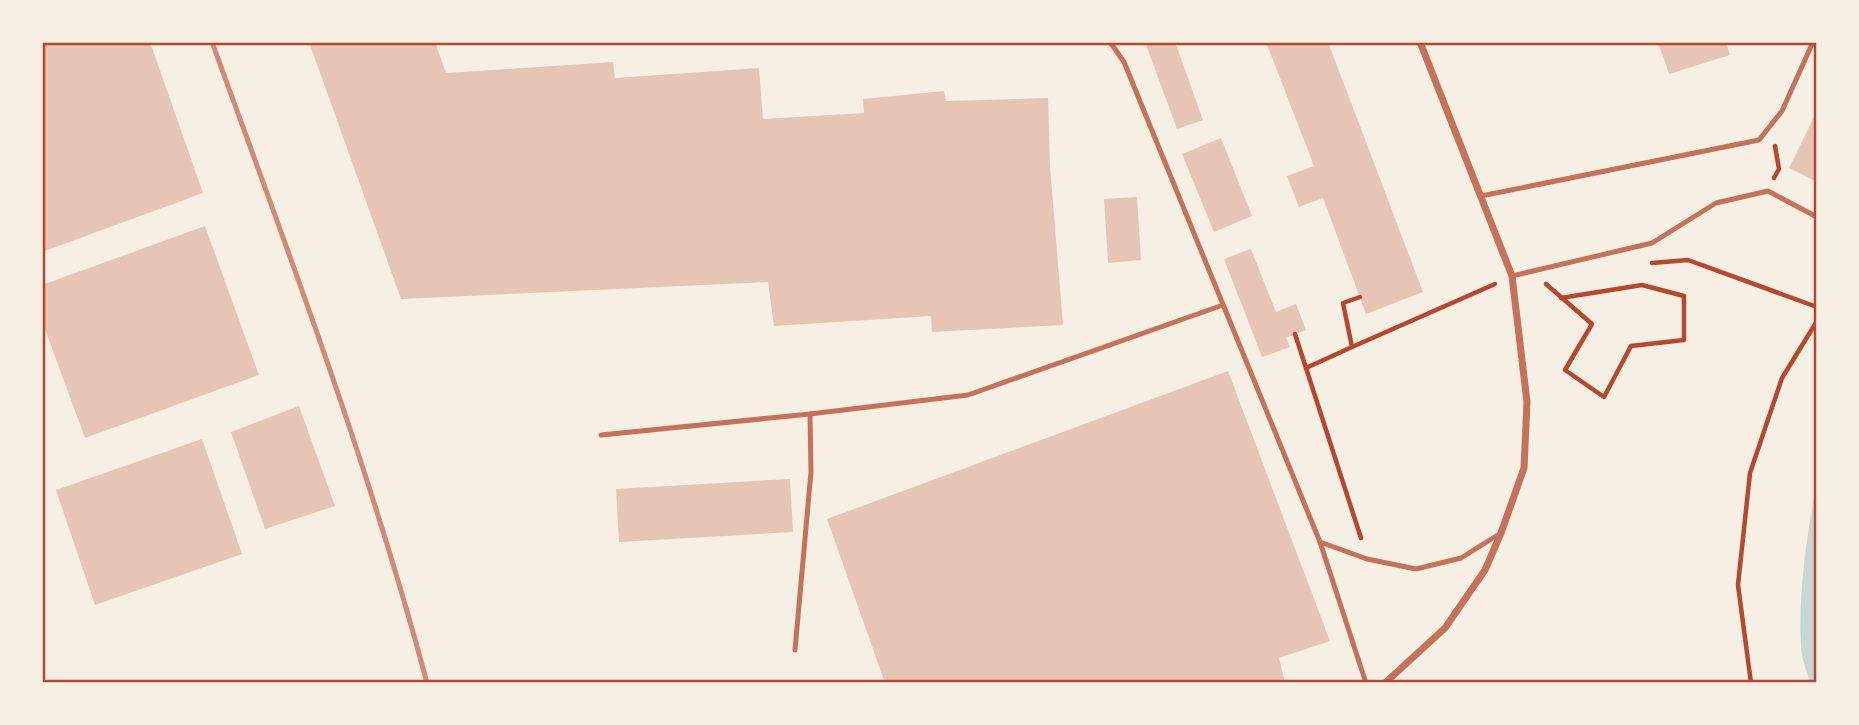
<svg xmlns="http://www.w3.org/2000/svg" width="1859" height="725" font-family="'Sofia Sans Condensed',sans-serif">
  <rect width="100%" height="100%" fill="#f6efe4"/>
  <path fill="#c9d6d2" d="M1817 482V683H1810C1807 671 1801 658 1801 646 1798 593 1807 534 1817 482Z"/>
  <g fill="#e6c5b7">
    <polygon points="42,42 150,42 203,193 42,252"/>
    <polygon points="309,42 435,42 446,73 613,62 615,78 759,68 763,119 864,113 863,99 944,91 946,101 1048,98 1050,166 1063,325 932,332 931,316 774,326 768,282 401,299"/>
    <polygon points="1145,42 1175,42 1203,120 1177,129"/>
    <polygon points="1266,42 1328,42 1423,292 1366,314 1323,198 1299,207 1287,176 1314,166"/>
    <polygon points="1658,42 1726,42 1730,55 1669,74"/>
    <polygon points="1817,111 1817,182 1789,168"/>
    <polygon points="1221,138 1252,216 1214,232 1182,154"/>
    <polygon points="1137,197 1141,260 1108,263 1104,199"/>
    <polygon points="205,226 259,375 85,438 42,321 42,285"/>
    <polygon points="1251,249 1276,312 1296,304 1306,330 1286,338 1290,347 1262,357 1224,259"/>
    <polygon points="1228,371 1330,641 1279,658 1285,683 885,683 827,519"/>
    <polygon points="299,406 335,506 265,529 231,432"/>
    <polygon points="202,439 242,554 95,605 56,490"/>
    <polygon points="790,479 793,532 619,542 616,489"/>
  </g>
  <g fill="none" stroke-linecap="round" stroke-linejoin="round">
    <g stroke="#b5482f" stroke-width="4.5">
      <polyline points="1774,178 1779,169 1775,146"/>
      <polyline points="1652,263 1688,260 1817,307"/>
      <polyline points="1546,284 1592,324 1565,370 1604,397 1631,346 1684,340 1684,296 1642,285 1561,298"/>
      <polyline points="1295,334 1361,538"/>
      <polyline points="1352,347 1495,284"/>
      <polyline points="1306,368 1352,347 1343,303 1360,297"/>
      <polyline points="1751,683 1738,585 1750,473 1782,378 1817,321"/>
    </g>
    <g stroke="#c5725c" stroke-width="5">
      <polyline points="1110,42 1124,62 1320,542 1367,559 1416,569 1461,558 1501,533"/>
      <polyline points="1481,196 1759,140 1782,111 1813,42"/>
      <polyline points="1512,276 1652,243 1716,203 1768,191 1817,217"/>
      <polyline points="601,435 810,414 968,395 1223,305"/>
      <polyline points="1320,542 1366,683"/>
      <polyline points="795,650 811,472 810,414"/>
    </g>
    <polyline stroke="#c5725c" stroke-width="7" points="1385,683 1445,628 1485,570 1501,533 1524,468 1527,402 1512,276 1420,42"/>
    <path stroke="#cf8b77" stroke-width="5" d="M212 42C289 254 369 465 427 683"/>
  </g>
  <rect width="1859" height="725" fill="none" stroke="#f6efe4" stroke-width="88"/>
  <rect x="44" y="44" width="1771" height="637" fill="none" stroke="#b5482f" stroke-width="2.5"/>
</svg>
